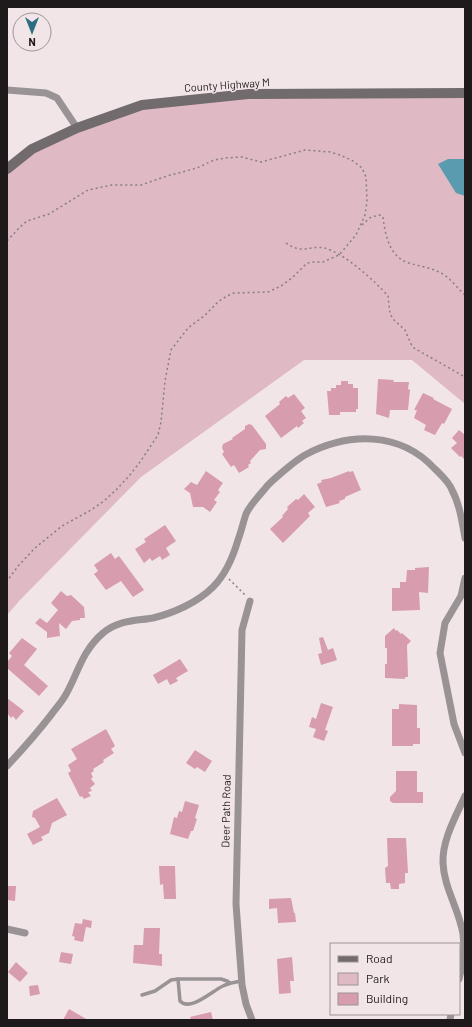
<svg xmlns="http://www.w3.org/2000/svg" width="472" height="1027" font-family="Barlow,sans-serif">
  <rect width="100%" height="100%" fill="#f2e5e8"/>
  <polygon fill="#dfb9c4" points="465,93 465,404 412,360 304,360 141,477 20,600 7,615 7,169 32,149 128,109 210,97"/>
  <polygon fill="#5a9bb0" points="448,159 465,159 465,196 456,193 438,164"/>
  <g fill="#d79cad">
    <polygon points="378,379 394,380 393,382 409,382 408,389 410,390 408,410 390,410 389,418 376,414"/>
    <polygon points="341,381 348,381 348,384 353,384 353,388 358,388 358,409 356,409 356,412 340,412 340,415 329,415 327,391 331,391 331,388 336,388 336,385 341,385"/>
    <polygon points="423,393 434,398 433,399 452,409 444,424 442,423 435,435 424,430 426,425 414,418 417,410 414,410"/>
    <polygon points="294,394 305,408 301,411 306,418 302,421 304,423 298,428 297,426 281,438 265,416 280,404 279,402 286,396 288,398"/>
    <polygon points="249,424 252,425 266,444 266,449 260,450 250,461 251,463 248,465 249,467 239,473 234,465 231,467 222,454 224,452 222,448 223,444 233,439 232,438 245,429 245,426"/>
    <polygon points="459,430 465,435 465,460 461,456 460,457 451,448 457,443 452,438"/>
    <polygon points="206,471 223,483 218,490 220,492 214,500 217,502 210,512 203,507 193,507 190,493 184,489 191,482 197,485"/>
    <polygon points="349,471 349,472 353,471 361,490 345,497 345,499 339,501 340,503 326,507 317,484 322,482 321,480 331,478"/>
    <polygon points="304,494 315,507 308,513 310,516 283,543 270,529 283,517 282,516 288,509 287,507 296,499 298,500"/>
    <polygon points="165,525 176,541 166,548 170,555 162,560 160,556 152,561 150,558 144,563 135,549 146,542 144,539"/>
    <polygon points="111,553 115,559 119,556 144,590 133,597 121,581 106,590 94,574 98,571 94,565"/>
    <polygon points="429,567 428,593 419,592 420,610 392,611 392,588 400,588 400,582 406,582 407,570 415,570 415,568"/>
    <polygon points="61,591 67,596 71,595 84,607 85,618 80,618 80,620 72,621 66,629 59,623 60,636 47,638 47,632 35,623 40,618 47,623 58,610 51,603"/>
    <polygon points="394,628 396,631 397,630 401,634 402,633 411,641 407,645 408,677 405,677 405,679 385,678 385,664 387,664 387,648 385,648 385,636"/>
    <polygon points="323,637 328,650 333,648 337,660 321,665 318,654 322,653 319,638"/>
    <polygon points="22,638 37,649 24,665 48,686 39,696 7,668 7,662 12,656 9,653"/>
    <polygon points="180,659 188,671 176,678 178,681 170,685 167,679 158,684 153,675"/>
    <polygon points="7,698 24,711 16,720 13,716 11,718 7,713"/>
    <polygon points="321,703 333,707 325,730 328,731 324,741 313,737 316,729 309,727 312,717 316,719"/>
    <polygon points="399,704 417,705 417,728 420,728 420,744 413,744 413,746 392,746 392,709 399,709"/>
    <polygon points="106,729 115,746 111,749 114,753 103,760 104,762 93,769 94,771 91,773 93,777 91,779 95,784 90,788 92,791 88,792 91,796 84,799 82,796 80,797 68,773 71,771 68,765 77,759 71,749"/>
    <polygon points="195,750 212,761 205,772 197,767 195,769 186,763"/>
    <polygon points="396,771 417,771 417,792 423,792 423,803 393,803 390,801 390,797 396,791"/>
    <polygon points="57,798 67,815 52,823 49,833 41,837 43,840 33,845 27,834 40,827 35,818 32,817 33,811"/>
    <polygon points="185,801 199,805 195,818 197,819 193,831 191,831 188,839 170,834 174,817 177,818 179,811 182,812"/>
    <polygon points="387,838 406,838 408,873 405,873 405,883 399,884 399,889 391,889 390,883 386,883 385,868 388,866"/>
    <polygon points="159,866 175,866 176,899 164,899 163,884 160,885"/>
    <polygon points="7,886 16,886 15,901 7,900"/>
    <polygon points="291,898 294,913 295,913 296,922 278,923 277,908 269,909 269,899"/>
    <polygon points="83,919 92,921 91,928 86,927 83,942 74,940 75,937 72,936 75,923 82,924"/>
    <polygon points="144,928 160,928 159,954 162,954 162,966 133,963 134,945 143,945"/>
    <polygon points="61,952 73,954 71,964 59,962"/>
    <polygon points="292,957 294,981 290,981 291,993 279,994 277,959"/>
    <polygon points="16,962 28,973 20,982 8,972"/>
    <polygon points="38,985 40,994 30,996 29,986"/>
    <polygon points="69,1009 88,1020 63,1020"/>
    <polygon points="211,1012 213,1020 191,1020 190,1017"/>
  </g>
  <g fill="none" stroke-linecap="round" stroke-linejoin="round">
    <g stroke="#887f81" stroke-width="1.5" stroke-dasharray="2 3" stroke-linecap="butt">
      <path d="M362 225 371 217 380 215 383 217C385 234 389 255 406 262 417 266 429 267 439 272 449 276 457 288 465 295"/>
      <polyline points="7,241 20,227 27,221 49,214 88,190 112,185 141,185 167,176 197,168 214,160 225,158 242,157 261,162 305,150 330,152 340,155 353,161 362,168 366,177 367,201 365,215 356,235 339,255 323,262 315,262 307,263 293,277 281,286 268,292 234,293 227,296 219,301 204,316 188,328 171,350 165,381 161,422 158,435 140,462 129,476 116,490 104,501 91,510 62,526 35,548 19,565 7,581"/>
      <path d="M286 243C303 255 308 245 324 248 343 252 375 281 388 296L390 314 394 320 405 330 411 344 414 348 465 377"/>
      <polyline points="229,579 245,595"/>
    </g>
    <g stroke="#999395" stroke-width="3.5">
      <polyline points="178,979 221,979 227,981 230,983"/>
      <path d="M142 995 155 991 171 980 178 979 180 1001C190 1012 212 991 223 986 229 983 235 982 242 981"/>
    </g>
    <g stroke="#999395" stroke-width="7">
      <polyline points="7,90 46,93 57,98 77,128"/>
      <polyline points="465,578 461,596 445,623 440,653 454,724 465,753"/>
      <polyline points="250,601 242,630 236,904 242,985 246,1004 252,1020"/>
      <path d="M7 766C22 750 37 733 51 715 55 709 61 703 65 696 78 674 81 652 103 633 118 620 135 621 153 618 174 613 198 602 213 587 225 575 233 557 238 540 241 532 243 523 246 514 251 503 261 494 268 485 274 479 280 474 286 469 292 464 298 459 305 455 348 432 400 431 435 469 441 475 449 482 452 490 460 505 462 522 465 538"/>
      <polyline points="7,929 25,933"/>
      <path d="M459 979C463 965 465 949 463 934 459 909 444 888 443 863 442 840 456 816 465 796"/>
      <polyline points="450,1020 451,1014"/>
    </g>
    <polyline stroke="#726b6d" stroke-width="10" points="7,169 32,149 77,128 142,105 248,94 465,93"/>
  </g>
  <g text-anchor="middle" stroke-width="3" stroke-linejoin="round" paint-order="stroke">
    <g font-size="11" fill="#1e191a" stroke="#f2e5e8">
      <text transform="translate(227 85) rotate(-4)" y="4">County Highway M</text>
      <text transform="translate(226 811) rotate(-89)" y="4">Deer Path Road</text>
    </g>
  </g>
  <rect width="472" height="1027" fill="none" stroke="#1e191a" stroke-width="16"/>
  <rect x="330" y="943" width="130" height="72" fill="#f2e5e8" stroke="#9d9396"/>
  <rect x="338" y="956" width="20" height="6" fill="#726b6d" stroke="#9d9396"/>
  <text x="366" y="963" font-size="12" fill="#1e191a">Road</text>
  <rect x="338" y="973" width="20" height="12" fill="#dfb9c4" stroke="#9d9396"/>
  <text x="366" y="983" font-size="12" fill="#1e191a">Park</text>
  <rect x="338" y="993" width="20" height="12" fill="#d79cad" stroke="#9d9396"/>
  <text x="366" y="1003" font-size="12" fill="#1e191a">Building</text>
  <g transform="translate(32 32) rotate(180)"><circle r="19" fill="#f2e5e8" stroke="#9d9396"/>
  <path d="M0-3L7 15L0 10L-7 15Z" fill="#2d6d81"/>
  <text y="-6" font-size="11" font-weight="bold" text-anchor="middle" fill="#1e191a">N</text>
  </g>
</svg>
